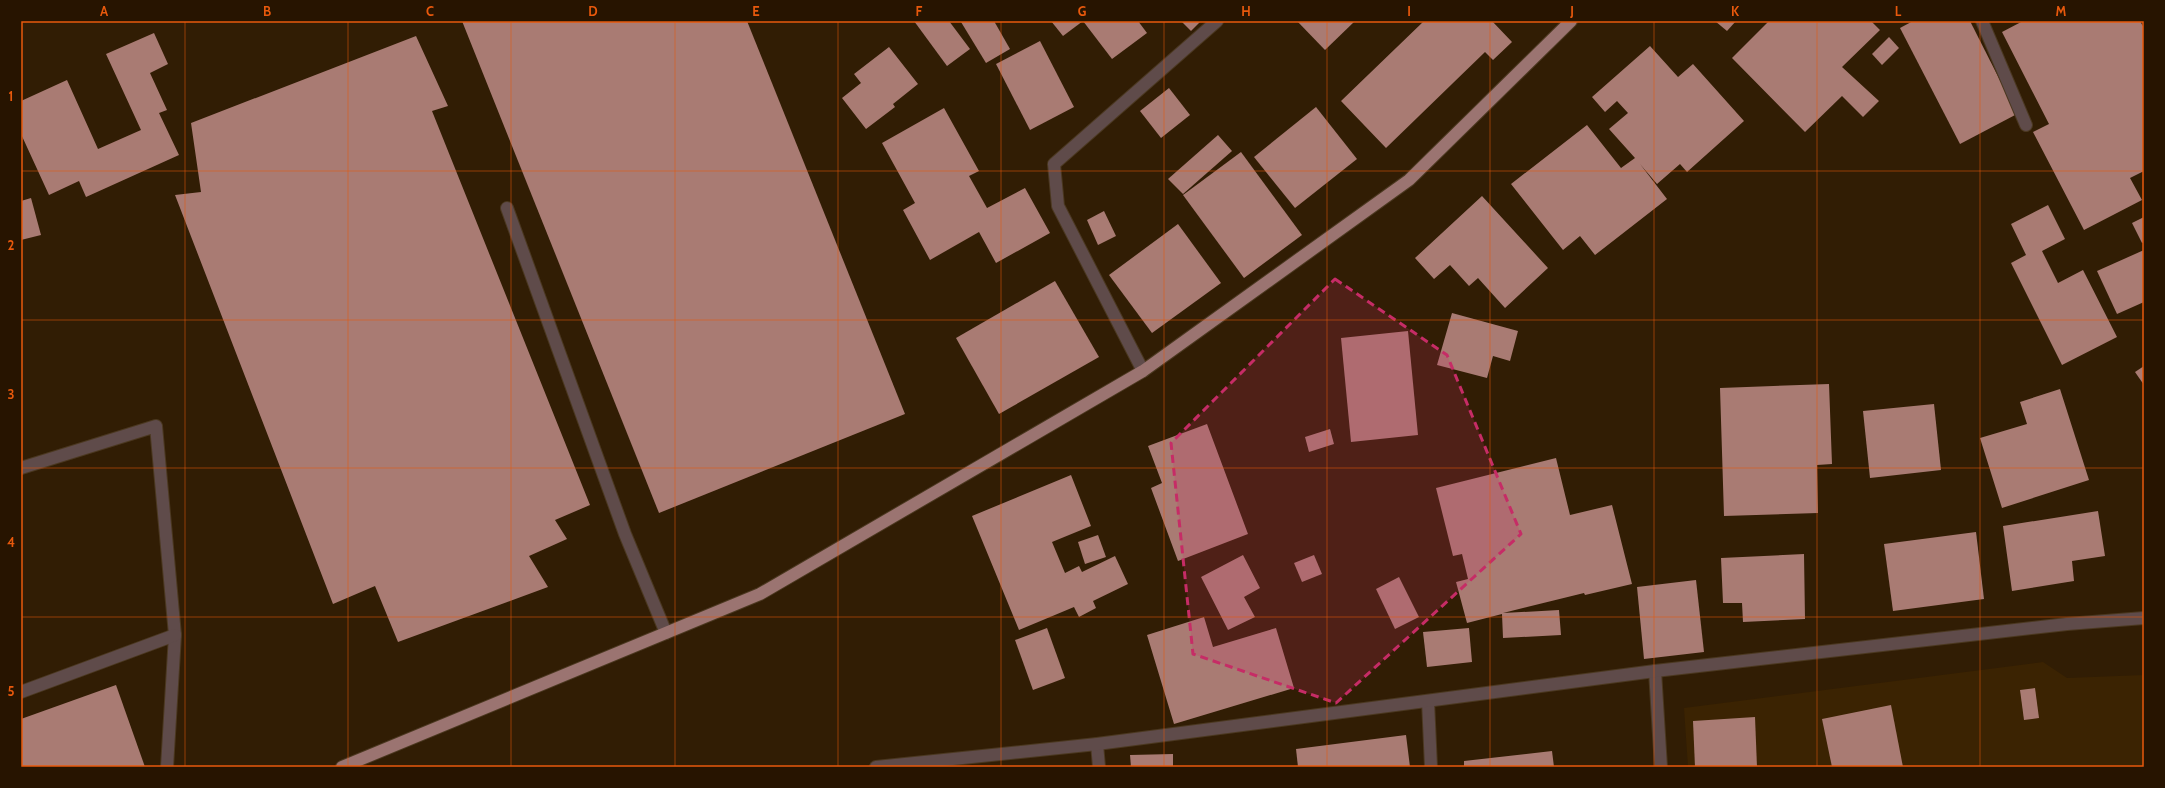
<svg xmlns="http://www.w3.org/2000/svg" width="2165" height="788" font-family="Cabin,sans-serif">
  <rect width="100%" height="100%" fill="#311d04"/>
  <polygon fill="#3b2302" points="2043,662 2067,678 2144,675 2144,767 1688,767 1684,708"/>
  <g fill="#a97b73">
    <polygon points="462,21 747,21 905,414 659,513"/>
    <polygon points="914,21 949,21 970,49 947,66"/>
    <polygon points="963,21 994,21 1010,49 986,63 961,22"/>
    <polygon points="1051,21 1083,21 1063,36"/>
    <polygon points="1083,21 1138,21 1147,33 1112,59"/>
    <polygon points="1181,21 1201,21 1191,31"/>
    <polygon points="1297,21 1355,21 1325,50"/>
    <polygon points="1424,21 1492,21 1512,42 1493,60 1485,52 1386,148 1341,101"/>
    <polygon points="1715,21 1736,21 1727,31"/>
    <polygon points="1769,21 1871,21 1880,30 1842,67 1879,101 1863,117 1842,96 1805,132 1732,58"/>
    <polygon points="1913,21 1970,21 2017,114 1960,144 1900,28"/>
    <polygon points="2023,21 2140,21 2144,28 2144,171 2130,178 2142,200 2084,230 2033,132 2049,124 2002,32"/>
    <polygon points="154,33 168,64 150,73 167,110 159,113 179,155 86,197 79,181 49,195 21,134 21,101 67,80 98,149 141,130 106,54"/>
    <polygon points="416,36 448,106 432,111 590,505 555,520 567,539 529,556 548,587 398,642 375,586 333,604 175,195 201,192 191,123"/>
    <polygon points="1889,37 1899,48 1882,65 1872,54"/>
    <polygon points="1040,41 1074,107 1030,130 996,64"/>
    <polygon points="1650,46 1678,77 1693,64 1744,121 1687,172 1680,164 1657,184 1640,164 1667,199 1595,255 1580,236 1563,250 1511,184 1587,125 1621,168 1635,158 1609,129 1628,113 1617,101 1605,112 1592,97"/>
    <polygon points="889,47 918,84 893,104 895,107 866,129 842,98 861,83 854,74"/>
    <polygon points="1169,88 1190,115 1161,138 1140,111"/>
    <polygon points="1316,107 1357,159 1295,208 1254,157"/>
    <polygon points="944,108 979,171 969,176 987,208 1025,188 1050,233 996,263 979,232 930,260 903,210 915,203 882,143"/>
    <polygon points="1218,135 1232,151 1183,194 1168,179"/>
    <polygon points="1241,152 1302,235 1244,278 1183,195"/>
    <polygon points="1482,196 1548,268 1505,308 1478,278 1469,286 1450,265 1434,279 1415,258"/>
    <polygon points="31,198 41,235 21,240 21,201"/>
    <polygon points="2048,205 2065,239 2042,251 2058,283 2083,270 2117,337 2062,365 2011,263 2026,255 2011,224"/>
    <polygon points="1104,211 1116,236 1098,245 1087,220"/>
    <polygon points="2144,217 2144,242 2142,243 2132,223"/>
    <polygon points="1178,224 1221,283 1152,333 1109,275"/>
    <polygon points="2144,250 2144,302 2117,314 2097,271"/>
    <polygon points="1055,281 1099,357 999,414 956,338"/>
    <polygon points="1452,313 1518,331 1510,361 1493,356 1487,378 1437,365"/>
    <polygon points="1408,331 1418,435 1351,442 1341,338"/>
    <polygon points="2144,366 2144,385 2135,372"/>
    <polygon points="1829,384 1832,464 1817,465 1818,513 1724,516 1720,388"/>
    <polygon points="2060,389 2089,480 2002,508 1980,438 2027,424 2020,402"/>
    <polygon points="1934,404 1941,470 1870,478 1863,411"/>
    <polygon points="1207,424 1248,534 1178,561 1151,488 1162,483 1148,446"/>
    <polygon points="1330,429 1334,444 1309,452 1305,437"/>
    <polygon points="1556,458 1570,515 1612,505 1632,584 1585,595 1584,593 1503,613 1559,610 1561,635 1503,638 1502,614 1467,623 1456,582 1468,579 1462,554 1453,556 1436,488"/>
    <polygon points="1071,475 1091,526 1052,542 1065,573 1079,566 1082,572 1115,556 1128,584 1093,601 1096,608 1079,617 1074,607 1019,630 972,516"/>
    <polygon points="2098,511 2105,556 2072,561 2074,581 2012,591 2003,526"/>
    <polygon points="1976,532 1984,599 1893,611 1884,544"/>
    <polygon points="1098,535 1106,557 1085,564 1078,542"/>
    <polygon points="1804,554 1805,619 1743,622 1742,603 1723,603 1721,558"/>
    <polygon points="1243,555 1260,588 1244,597 1255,617 1228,630 1201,577"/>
    <polygon points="1314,555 1322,574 1302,582 1294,563"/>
    <polygon points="1399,577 1419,617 1395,629 1376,589"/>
    <polygon points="1696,580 1704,652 1644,659 1637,587"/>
    <polygon points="1204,617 1213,647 1276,628 1294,688 1174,724 1147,635"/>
    <polygon points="1047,628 1065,678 1033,690 1015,640"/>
    <polygon points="1469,628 1472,662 1427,667 1423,632"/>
    <polygon points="116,685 145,767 21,767 21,719"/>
    <polygon points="2035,688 2039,718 2024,720 2020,690"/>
    <polygon points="1891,705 1903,767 1832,767 1822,719"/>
    <polygon points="1755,717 1757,767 1695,767 1693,721"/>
    <polygon points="1406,735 1410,767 1298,767 1296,749"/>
    <polygon points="1552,751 1554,767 1464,767 1464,761"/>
    <polygon points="1173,754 1173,767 1131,767 1130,755"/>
  </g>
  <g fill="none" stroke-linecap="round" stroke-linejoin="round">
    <defs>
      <g id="minor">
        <polyline points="1982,21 2026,125"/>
        <polyline points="507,208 625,534 666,633"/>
        <polyline points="1143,371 1058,206 1054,164 1217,21"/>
        <polyline points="21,468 156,426 175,635 167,767"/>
        <polyline points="1655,671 1661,767"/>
        <polyline points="21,692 175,635"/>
        <polyline points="1428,701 1431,767"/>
        <polyline points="1097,744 1099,767"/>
        <polyline points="876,767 1097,744 1655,671 2067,624 2144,618"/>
      </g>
      <polyline id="major" points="342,767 760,594 1143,371 1409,180 1571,21"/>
    </defs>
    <use href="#minor" stroke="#4b3820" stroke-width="14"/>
    <use href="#major" stroke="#4b3820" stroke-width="14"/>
    <use href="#minor" stroke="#5f4b4a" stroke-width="12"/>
    <use href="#major" stroke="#9b7471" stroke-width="12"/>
  </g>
  <path fill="#c62c66" fill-opacity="0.2" stroke="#c62c66" stroke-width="3" stroke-dasharray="8 5" stroke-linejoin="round" d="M1335 279 1447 355 1521 534 1336 703 1193 654 1171 443Z"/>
  <path fill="none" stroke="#e8590c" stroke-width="1" stroke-opacity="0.55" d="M185 21V767M348 21V767M511 21V767M675 21V767M838 21V767M1001 21V767M1164 21V767M1327 21V767M1490 21V767M1654 21V767M1817 21V767M1980 21V767M21 171H2144M21 320H2144M21 468H2144M21 617H2144"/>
  <rect width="2165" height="788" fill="none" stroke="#271400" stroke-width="44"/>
  <rect x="22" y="22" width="2121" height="744" fill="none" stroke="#e8590c" stroke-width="1.5"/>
  <g font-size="13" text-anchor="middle" font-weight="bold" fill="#e8590c">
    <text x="104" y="16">A</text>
    <text x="267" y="16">B</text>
    <text x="430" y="16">C</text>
    <text x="593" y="16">D</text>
    <text x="756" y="16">E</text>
    <text x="919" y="16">F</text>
    <text x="1082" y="16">G</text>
    <text x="1246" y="16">H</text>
    <text x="1409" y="16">I</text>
    <text x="1572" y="16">J</text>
    <text x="1735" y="16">K</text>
    <text x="1898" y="16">L</text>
    <text x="2061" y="16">M</text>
    <text x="11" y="101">1</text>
    <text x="11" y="250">2</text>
    <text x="11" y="399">3</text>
    <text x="11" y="547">4</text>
    <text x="11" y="696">5</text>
  </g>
</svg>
